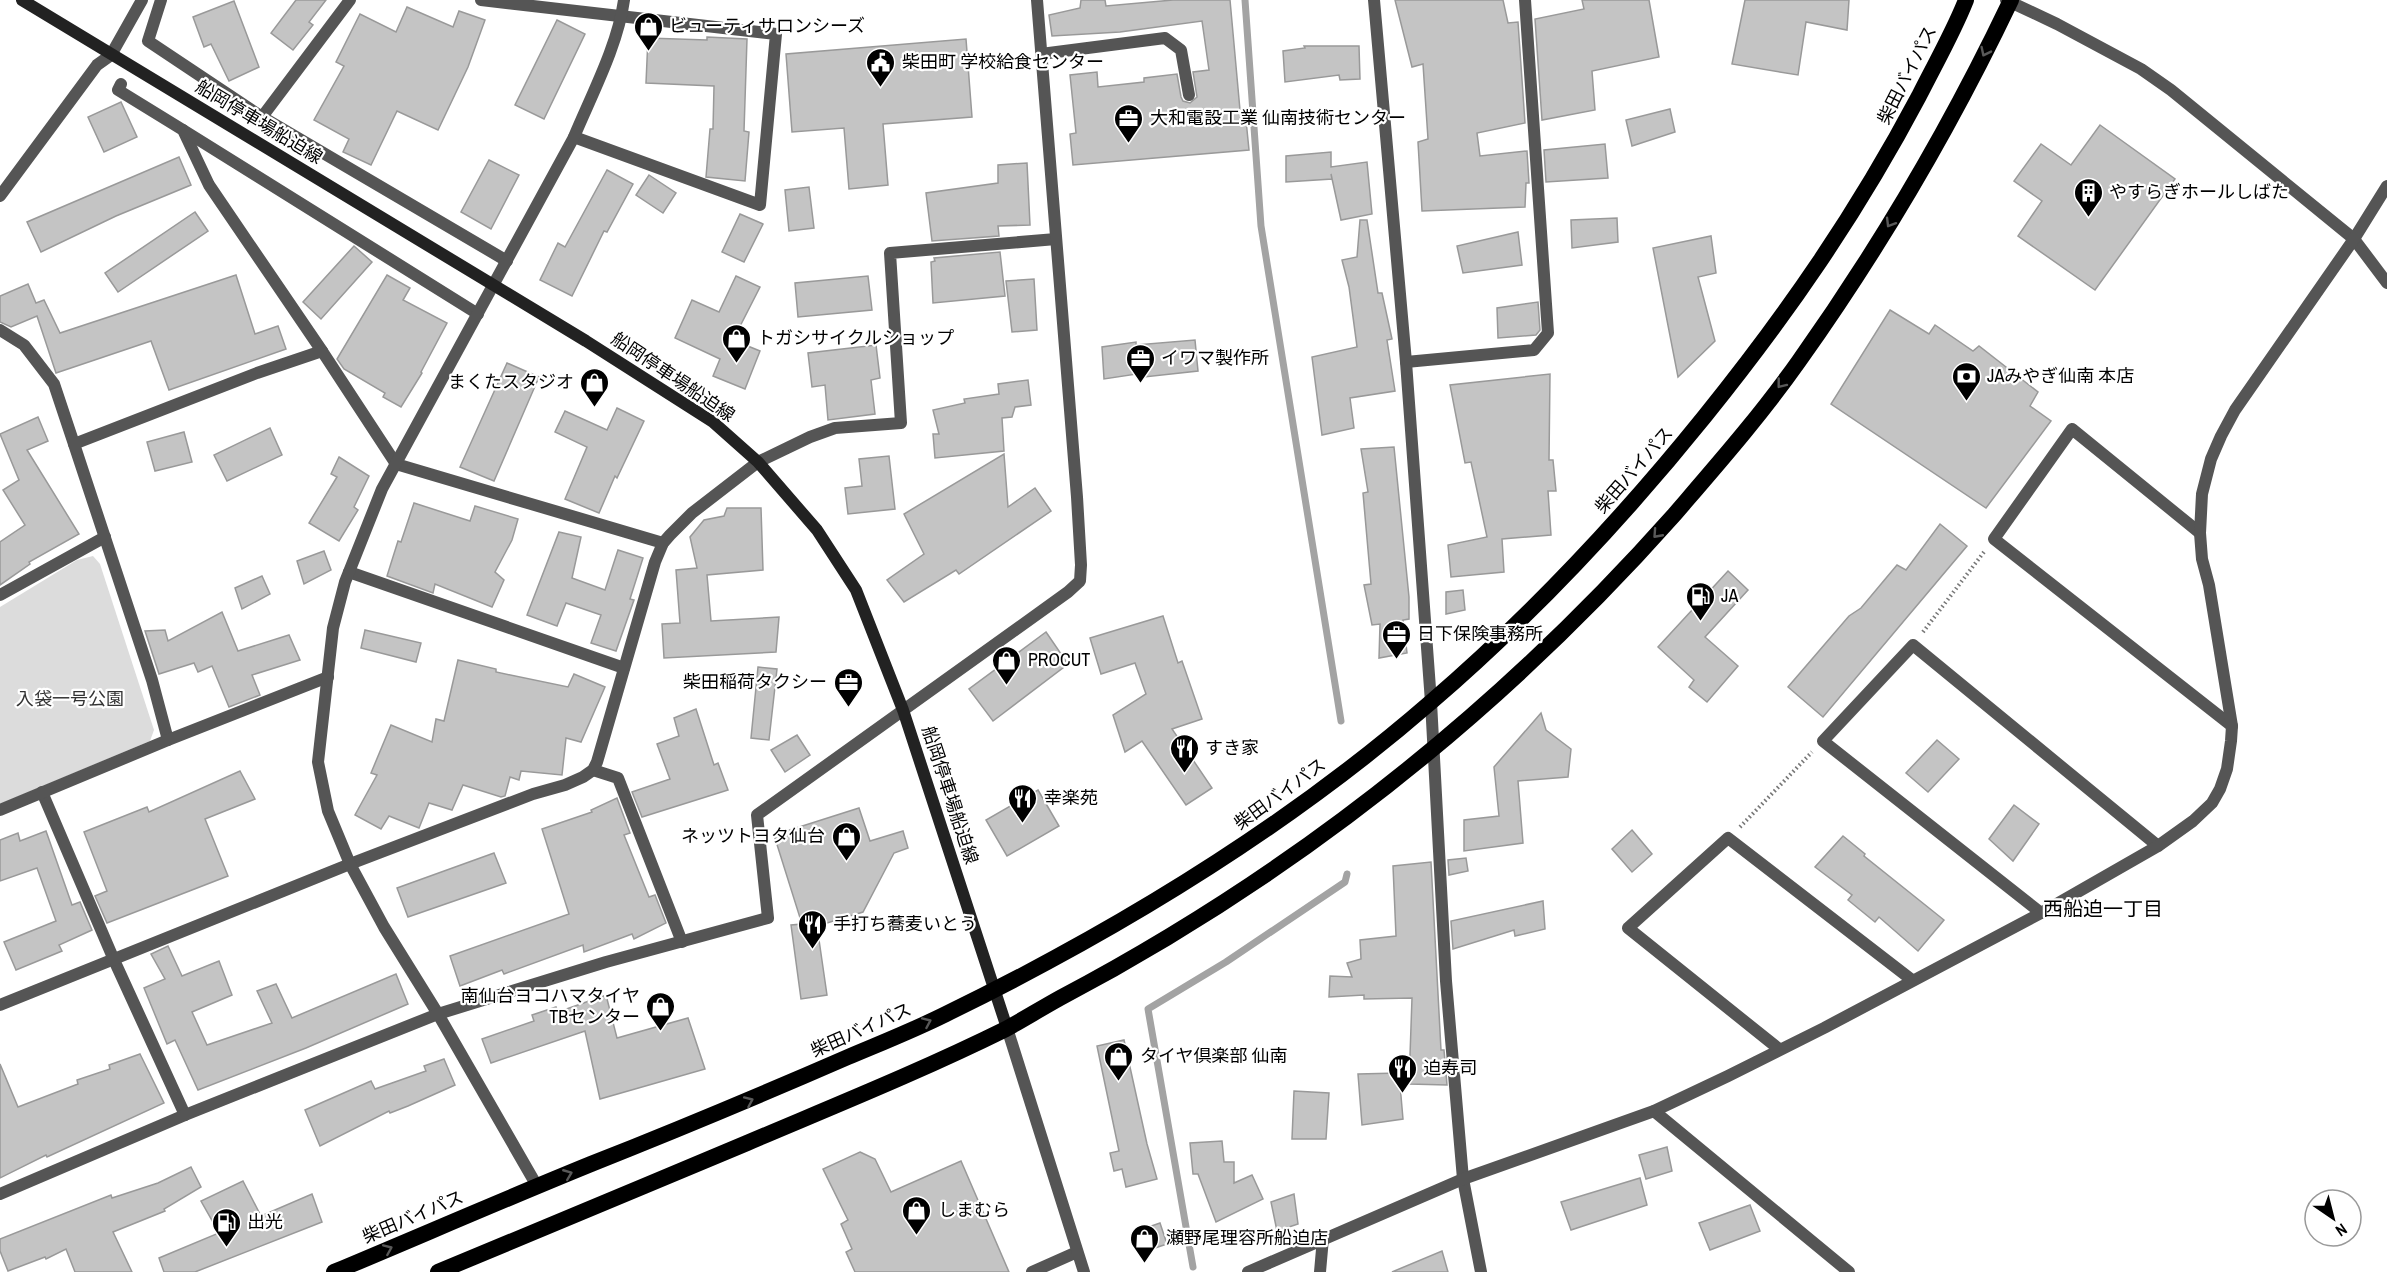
<svg xmlns="http://www.w3.org/2000/svg" width="2387" height="1272" font-family="'Archivo Narrow','Noto Sans JP',sans-serif">
  <rect width="100%" height="100%" fill="#fff"/>
  <polygon fill="#dcdcdc" points="93,556 100,564 154,730 150,741 0,804 0,607 77,560"/>
  <g fill="none" stroke-linecap="round" stroke-linejoin="round">
    <g stroke="#a3a3a3" stroke-width="7">
      <polyline points="1245,0 1261,226 1341,721"/>
      <polyline points="1193,1267 1148,1009 1226,962 1345,882 1347,874"/>
    </g>
  </g>
  <g fill="#c4c4c4" stroke="#999" stroke-width="1.5">
    <polygon points="296,0 326,0 309,22 313,25 293,50 271,33"/>
    <polygon points="1081,0 1105,0 1106,6 1173,0 1230,0 1240,110 1245,110 1249,150 1073,165 1070,134 1076,133 1070,75 1097,72 1098,87 1144,82 1144,78 1177,74 1181,97 1183,101 1190,103 1197,97 1193,72 1209,70 1202,21 1120,32 1052,36 1049,15 1080,8"/>
    <polygon points="1395,0 1503,0 1508,23 1518,22 1525,123 1477,133 1480,156 1527,151 1529,183 1526,183 1525,207 1422,211 1418,142 1428,139 1423,64 1412,67"/>
    <polygon points="1582,0 1649,0 1659,57 1592,71 1595,110 1542,120 1535,19 1584,9"/>
    <polygon points="1745,0 1849,0 1847,30 1806,22 1798,75 1732,64"/>
    <polygon points="234,1 259,67 229,81 211,44 204,47 193,17"/>
    <polygon points="407,7 453,27 459,11 485,20 468,67 438,130 397,111 371,165 343,152 349,139 314,120 344,66 336,62 360,14 396,32"/>
    <polygon points="557,20 585,34 544,119 515,105"/>
    <polygon points="707,37 747,39 744,131 749,132 745,181 706,177 710,129 713,129 714,86 646,83 648,38 707,40"/>
    <polygon points="966,39 972,117 883,124 888,185 849,189 844,128 792,132 786,54"/>
    <polygon points="1304,46 1359,46 1360,79 1340,80 1339,75 1285,82 1283,51 1305,48"/>
    <polygon points="121,102 137,137 104,152 88,117"/>
    <polygon points="1670,109 1675,132 1632,146 1626,120"/>
    <polygon points="2100,125 2175,179 2095,290 2018,236 2042,201 2014,181 2041,144 2071,165"/>
    <polygon points="1605,144 1608,178 1546,182 1544,150"/>
    <polygon points="1331,152 1331,167 1367,162 1372,214 1341,220 1331,174 1332,179 1286,182 1286,156"/>
    <polygon points="179,157 191,185 116,216 41,252 27,222"/>
    <polygon points="489,160 519,175 491,229 461,212"/>
    <polygon points="1027,163 1030,225 998,226 999,236 932,241 926,193 998,183 998,165"/>
    <polygon points="607,170 633,184 607,232 604,231 572,296 540,280 558,243 565,247"/>
    <polygon points="649,175 676,193 663,213 636,195"/>
    <polygon points="809,187 814,228 789,231 785,190"/>
    <polygon points="195,212 208,231 118,292 105,273"/>
    <polygon points="740,214 763,224 744,262 722,252"/>
    <polygon points="1617,218 1618,242 1572,248 1571,220"/>
    <polygon points="1360,220 1367,220 1378,293 1382,293 1392,339 1387,340 1395,391 1350,398 1354,428 1322,435 1312,357 1357,347 1349,287 1342,260 1357,257"/>
    <polygon points="1518,232 1522,265 1463,273 1457,246"/>
    <polygon points="1711,236 1716,273 1698,277 1715,341 1678,377 1653,248"/>
    <polygon points="354,246 372,262 321,319 303,302"/>
    <polygon points="1000,252 1005,296 933,303 931,262 935,261 934,258"/>
    <polygon points="236,275 255,334 278,326 286,349 169,390 151,341 56,373 37,316 11,327 0,322 0,296 28,284 36,303 44,300 60,333"/>
    <polygon points="387,275 410,288 403,300 447,323 421,372 422,373 401,407 383,397 385,393 344,369 337,359"/>
    <polygon points="736,276 760,287 733,340 760,351 745,389 713,376 720,359 675,338 692,300 719,312"/>
    <polygon points="868,276 872,310 798,317 795,283"/>
    <polygon points="1034,279 1037,330 1012,332 1006,281"/>
    <polygon points="1538,302 1540,330 1536,335 1498,338 1497,308"/>
    <polygon points="1890,310 1929,334 1935,325 1973,351 1979,346 2038,392 2030,406 2051,421 1986,508 1831,404"/>
    <polygon points="1195,340 1198,371 1144,377 1143,373 1104,379 1102,347 1136,342 1136,345"/>
    <polygon points="876,345 880,378 871,380 875,414 828,420 825,385 812,387 808,353"/>
    <polygon points="507,363 539,377 494,481 460,467"/>
    <polygon points="1550,374 1549,460 1553,460 1556,491 1548,491 1551,535 1502,539 1504,572 1451,577 1448,545 1487,537 1471,462 1465,463 1450,385"/>
    <polygon points="1028,380 1031,405 1015,407 1012,417 1002,418 1004,451 935,458 933,434 939,434 933,410 965,403 964,399 999,394 998,384"/>
    <polygon points="617,408 644,421 617,478 615,476 599,513 565,499 587,447 555,432 565,411 607,430"/>
    <polygon points="38,417 48,441 27,450 79,534 29,562 30,564 0,585 0,542 25,525 3,490 19,480 0,434"/>
    <polygon points="270,428 282,455 227,481 214,455"/>
    <polygon points="184,432 192,462 155,471 147,442"/>
    <polygon points="1394,447 1409,597 1409,619 1403,620 1407,653 1379,658 1380,624 1372,625 1364,585 1371,584 1363,493 1368,492 1361,449"/>
    <polygon points="1004,454 1008,507 1035,488 1051,511 959,574 956,570 904,602 887,580 924,554 904,514"/>
    <polygon points="889,456 895,509 848,514 845,488 862,486 859,459"/>
    <polygon points="339,457 369,476 354,507 358,510 339,541 309,523 337,477 331,474"/>
    <polygon points="414,503 470,521 475,506 518,519 512,540 495,572 504,580 492,607 435,584 433,593 387,576 398,541 401,542"/>
    <polygon points="727,508 761,508 763,570 707,575 711,621 779,617 776,652 664,658 662,624 680,623 676,570 697,568 690,537 704,520 724,516"/>
    <polygon points="1940,524 1967,546 1823,717 1788,687 1849,616 1861,608 1897,565 1906,570"/>
    <polygon points="559,532 581,537 572,578 605,590 618,550 643,558 630,599 634,600 616,651 591,643 601,615 566,603 557,626 527,615"/>
    <polygon points="324,551 331,570 304,584 297,561"/>
    <polygon points="1728,571 1748,590 1705,637 1738,666 1707,702 1689,687 1694,680 1658,647"/>
    <polygon points="262,576 270,594 242,609 235,588"/>
    <polygon points="1463,590 1465,610 1446,614 1446,592"/>
    <polygon points="222,612 238,651 289,635 300,660 252,675 260,695 229,707 212,666 198,672 194,663 159,674 145,631 165,630 168,641"/>
    <polygon points="1163,616 1178,663 1182,661 1202,719 1172,729 1212,788 1186,805 1142,741 1125,752 1113,715 1146,694 1135,663 1101,674 1090,638"/>
    <polygon points="365,630 421,643 416,662 361,648"/>
    <polygon points="1046,632 1068,664 993,721 969,689"/>
    <polygon points="458,660 496,669 496,672 568,687 574,674 605,687 581,742 566,738 562,775 521,771 519,780 510,777 505,796 501,797 463,785 452,810 429,803 419,828 389,816 381,829 355,815 377,775 371,773 391,725 432,742 436,719 444,721"/>
    <polygon points="758,667 777,669 769,740 751,738"/>
    <polygon points="696,709 714,765 718,763 728,790 642,817 632,792 670,779 657,744 679,736 674,718"/>
    <polygon points="1541,713 1546,730 1571,749 1568,777 1518,781 1523,843 1464,851 1464,820 1499,816 1494,767"/>
    <polygon points="797,735 810,755 785,772 771,750"/>
    <polygon points="1937,740 1959,759 1928,792 1906,773"/>
    <polygon points="240,771 255,799 205,819 228,876 107,923 95,896 107,891 84,832 147,807 149,812"/>
    <polygon points="1038,790 1059,826 1007,856 986,820"/>
    <polygon points="617,798 630,833 624,835 649,897 655,895 666,923 634,939 632,934 584,952 583,945 504,974 502,970 460,986 450,956 569,914 542,829 592,812 591,810"/>
    <polygon points="2014,805 2039,824 2013,861 1989,839"/>
    <polygon points="859,808 870,841 903,831 908,848 894,853 863,912 817,926 827,995 801,999 791,925 802,924 774,835"/>
    <polygon points="1632,830 1652,854 1632,872 1612,849"/>
    <polygon points="46,831 72,905 80,902 92,930 59,945 62,951 16,970 4,942 56,921 37,868 0,881 0,840 18,833 20,841"/>
    <polygon points="1843,836 1865,854 1864,856 1944,920 1918,951 1879,917 1875,922 1848,900 1852,895 1815,867"/>
    <polygon points="494,853 506,883 408,917 397,888"/>
    <polygon points="1466,858 1468,871 1449,875 1448,860"/>
    <polygon points="1431,862 1441,1050 1444,1050 1447,1085 1409,1084 1412,998 1364,999 1364,995 1329,997 1330,976 1352,977 1347,963 1361,959 1360,940 1396,936 1393,866"/>
    <polygon points="1543,901 1545,929 1515,936 1514,930 1453,949 1451,921"/>
    <polygon points="168,946 182,976 219,961 232,995 192,1012 207,1045 272,1023 257,991 276,984 292,1018 396,974 408,1004 306,1048 198,1090 175,1040 167,1044 144,988 165,979 151,954"/>
    <polygon points="606,995 617,1038 688,1018 705,1069 600,1099 585,1031 491,1063 482,1039 534,1021 532,1015 556,1007 558,1012"/>
    <polygon points="1124,1040 1147,1144 1157,1179 1126,1187 1122,1169 1114,1171 1110,1153 1119,1151 1097,1046"/>
    <polygon points="140,1054 164,1103 47,1157 46,1155 0,1178 0,1064 18,1107 78,1084 77,1080 110,1069 109,1065"/>
    <polygon points="444,1059 455,1085 408,1106 390,1113 389,1111 320,1146 305,1110 371,1081 375,1089 426,1071 424,1066"/>
    <polygon points="1399,1073 1403,1119 1362,1125 1358,1074"/>
    <polygon points="1294,1091 1329,1093 1326,1139 1292,1139"/>
    <polygon points="1222,1141 1224,1162 1234,1162 1234,1183 1252,1175 1263,1199 1216,1222 1198,1174 1193,1174 1190,1143"/>
    <polygon points="1667,1147 1672,1171 1646,1179 1639,1155"/>
    <polygon points="860,1152 875,1159 891,1192 961,1161 1009,1272 855,1272 846,1252 852,1249 841,1224 848,1220 823,1169"/>
    <polygon points="191,1167 201,1187 164,1209 165,1211 113,1232 132,1272 75,1272 66,1249 46,1259 45,1257 8,1271 0,1251 0,1239 111,1195 112,1198 158,1183"/>
    <polygon points="1640,1178 1647,1205 1571,1230 1561,1202"/>
    <polygon points="243,1181 261,1216 312,1194 322,1222 195,1272 164,1272 159,1258 219,1233 201,1201"/>
    <polygon points="1294,1194 1298,1224 1277,1231 1271,1202"/>
    <polygon points="1750,1205 1760,1231 1710,1250 1699,1223"/>
    <polygon points="1160,1223 1167,1244 1146,1251 1140,1230"/>
    <polygon points="1442,1251 1448,1272 1392,1272"/>
  </g>
  <g fill="none" stroke-linecap="round" stroke-linejoin="round">
    <g stroke="#777" stroke-width="4" stroke-dasharray="1.5 3" stroke-linecap="butt">
      <polyline points="1923,632 1984,552"/>
      <polyline points="1740,827 1812,752"/>
    </g>
    <g stroke="#555" stroke-width="12">
      <polyline points="161,0 148,41 262,117 507,261"/>
      <polyline points="481,0 776,34 760,205 574,137"/>
      <polyline points="2006,0 2057,24 2141,69 2171,90 2354,239 2387,283"/>
      <polyline points="1041,54 1165,38 1181,50 1189,95"/>
      <polyline points="121,84 118,90 183,130 209,185 322,351"/>
      <polyline points="262,117 350,0"/>
      <polyline points="183,130 478,314"/>
      <polyline points="0,196 97,65 111,55 142,0"/>
      <polyline points="0,330 24,345 54,384 74,444"/>
      <polyline points="1406,362 1534,350 1548,333 1525,0"/>
      <polyline points="2200,533 2072,429 1994,539 2232,726"/>
      <polyline points="349,572 624,668"/>
      <polyline points="0,595 105,537"/>
      <polyline points="1431,702 1446,981 1463,1179 1481,1272"/>
      <polyline points="168,740 152,680 74,444 257,373 322,351 396,464 663,543"/>
      <polyline points="593,770 618,778 682,942"/>
      <polyline points="42,792 114,960 185,1115"/>
      <polyline points="0,810 168,740 328,677"/>
      <polyline points="2041,913 1823,741 1913,645 2158,846"/>
      <polyline points="0,1005 350,864 533,794 565,785 583,777 593,770 597,762 655,562 663,543 670,535 692,513 758,462 810,437 835,428 901,423 890,253 1056,239"/>
      <polyline points="1779,1049 1628,928 1728,838 1912,980"/>
      <path d="M537 1186 438 1014 384 927 350 864 328 811 318 762 333 628 345 582 382 489 574 137C592 94 618 45 624 0"/>
      <polyline points="0,1194 185,1115 438,1014 606,962 768,918 757,815 1068,592 1080,581 1081,565 1077,497 1037,0"/>
      <polyline points="1032,1272 1077,1252"/>
      <polyline points="1320,1272 1323,1238"/>
    </g>
    <g stroke="#555" stroke-width="12">
      <polyline points="1374,0 1406,362 1431,702"/>
      <polyline points="1007,1028 1084,1272"/>
      <polyline points="1654,1111 1849,1272"/>
      <polyline points="1248,1272 1463,1179 1654,1111 1728,1076 1824,1028 2041,913 2158,846 2193,821 2212,803 2220,789 2227,769 2231,741 2232,726 2209,585 2202,559 2200,533 2202,494 2211,459 2221,436 2235,410 2354,239 2387,186"/>
    </g>
    <polyline stroke="#222" stroke-width="12" points="22,0 586,341 713,422 758,462 817,530 856,590 903,710 1007,1028"/>
    <g stroke="#000" stroke-width="16">
      <path d="M334 1272C420 1236 505 1199 591 1164 677 1130 763 1094 848 1057 881 1043 914 1030 946 1014 1118 930 1286 828 1431 702 1532 615 1622 519 1705 416 1788 313 1857 213 1919 96 1935 64 1953 33 1966 0"/>
      <path d="M438 1272C541 1230 644 1186 747 1143 834 1106 921 1071 1006 1029 1024 1019 1042 1008 1060 998 1293 875 1499 712 1674 515 1717 465 1761 415 1799 361 1880 247 1951 126 2011 0"/>
    </g>
  </g>
  <defs><path id="oneway-chevron" d="M-2-3.5L2.5 0L-2 3.5" fill="none" stroke-width="1.6" stroke-linecap="round" stroke-linejoin="round" transform="scale(1.5)"/></defs>
  <g stroke="#595959">
    <use href="#oneway-chevron" transform="translate(1985 52) rotate(116)"/>
    <use href="#oneway-chevron" transform="translate(1890 223) rotate(121)"/>
    <use href="#oneway-chevron" transform="translate(1781 384) rotate(128)"/>
    <use href="#oneway-chevron" transform="translate(1657 534) rotate(132)"/>
    <use href="#oneway-chevron" transform="translate(927 1022) rotate(-24)"/>
    <use href="#oneway-chevron" transform="translate(749 1101) rotate(-24)"/>
    <use href="#oneway-chevron" transform="translate(568 1174) rotate(-22)"/>
    <use href="#oneway-chevron" transform="translate(388 1249) rotate(-23)"/>
  </g>
  <defs>
    <symbol id="shop-pin" viewBox="-11 -11 22 30"><path d="M0 17L-7.5 6A9.5 9.5 0 1 1 7.5 6Z" fill="#000" stroke="#fff"/><path d="M-5-2.5h2.3a2.7 3.5 0 0 1 5.4 0H5L5.5 6h-11ZM-1.5-2.5h3a1.5 2.3 0 0 0-3 0Z" fill="#fff"/></symbol>
    <symbol id="civic-pin" viewBox="-11 -11 22 30"><path d="M0 17L-7.5 6A9.5 9.5 0 1 1 7.5 6Z" fill="#000" stroke="#fff"/><path d="M-.6-6.5H3V-4.5H.6V-3L4-1V1h2V6H-6V1h2V-1L-.6-3ZM-1.2 2.5V6h2.4V2.5Z" fill="#fff"/></symbol>
    <symbol id="office-pin" viewBox="-11 -11 22 30"><path d="M0 17L-7.5 6A9.5 9.5 0 1 1 7.5 6Z" fill="#000" stroke="#fff"/><path d="M-6-3h4V-5.5h4V-3h4V5H-6ZM-1-4.5V-3h2v-1.5ZM-6 0V1H6V0Z" fill="#fff"/></symbol>
    <symbol id="building-pin" viewBox="-11 -11 22 30"><path d="M0 17L-7.5 6A9.5 9.5 0 1 1 7.5 6Z" fill="#000" stroke="#fff"/><path d="M-4-6H4V6H1V3H-1V6H-4ZM-2.5-4.3h1.7v1.8h-1.7ZM.8-4.3h1.7v1.8H.8ZM-2.5-1h1.7V.8h-1.7ZM.8-1h1.7V.8H.8Z" fill="#fff"/></symbol>
    <symbol id="bank-pin" viewBox="-11 -11 22 30"><path d="M0 17L-7.5 6A9.5 9.5 0 1 1 7.5 6Z" fill="#000" stroke="#fff"/><path d="M-6-4H6V4H-6ZM0-2.3a2.3 2.3 0 1 0 0 4.6a2.3 2.3 0 1 0 0-4.6Z" fill="#fff"/></symbol>
    <symbol id="fuel-pin" viewBox="-11 -11 22 30"><path d="M0 17L-7.5 6A9.5 9.5 0 1 1 7.5 6Z" fill="#000" stroke="#fff"/><path d="M-5.5-6h7V0h2V4h1.3V-2.5L3-4.5l.8-.8L6-3V5H2.5V1h-1V6h-7ZM-4.2-4.7v3.2H.2V-4.7Z" fill="#fff"/></symbol>
    <symbol id="restaurant-pin" viewBox="-11 -11 22 30"><path d="M0 17L-7.5 6A9.5 9.5 0 1 1 7.5 6Z" fill="#000" stroke="#fff"/><path d="M-5-6h1v4h1v-4h1v4h1v-4h1v5L-1.5 .5V6h-2V.5L-5-1ZM5-6V6H3V1.5H1.5Q1.5-4 5-6Z" fill="#fff"/></symbol>
  </defs>
  <g fill-rule="evenodd">
    <use href="#shop-pin" x="632" y="10" width="33" height="45"/>
    <use href="#civic-pin" x="864" y="46" width="33" height="45"/>
    <use href="#office-pin" x="1112" y="102" width="33" height="45"/>
    <use href="#building-pin" x="2072" y="176" width="33" height="45"/>
    <use href="#shop-pin" x="720" y="322" width="33" height="45"/>
    <use href="#office-pin" x="1124" y="342" width="33" height="45"/>
    <use href="#bank-pin" x="1950" y="360" width="33" height="45"/>
    <use href="#shop-pin" x="578" y="366" width="33" height="45"/>
    <use href="#fuel-pin" x="1684" y="580" width="33" height="45"/>
    <use href="#office-pin" x="1380" y="618" width="33" height="45"/>
    <use href="#shop-pin" x="990" y="644" width="33" height="45"/>
    <use href="#office-pin" x="832" y="666" width="33" height="45"/>
    <use href="#restaurant-pin" x="1168" y="732" width="33" height="45"/>
    <use href="#restaurant-pin" x="1006" y="782" width="33" height="45"/>
    <use href="#shop-pin" x="830" y="820" width="33" height="45"/>
    <use href="#restaurant-pin" x="796" y="908" width="33" height="45"/>
    <use href="#shop-pin" x="644" y="990" width="33" height="45"/>
    <use href="#shop-pin" x="1102" y="1040" width="33" height="45"/>
    <use href="#restaurant-pin" x="1386" y="1052" width="33" height="45"/>
    <use href="#shop-pin" x="900" y="1194" width="33" height="45"/>
    <use href="#fuel-pin" x="210" y="1206" width="33" height="45"/>
    <use href="#shop-pin" x="1128" y="1222" width="33" height="45"/>
  </g>
  <g text-anchor="middle" stroke-width="4.5" stroke-linejoin="round" paint-order="stroke">
    <g font-size="18" fill="#000" stroke="#fff" text-anchor="start">
      <text x="669" y="32">ビューティサロンシーズ</text>
      <text x="902" y="68">柴田町 学校給食センター</text>
      <text x="1150" y="124">大和電設工業 仙南技術センター</text>
      <text x="2109" y="198">やすらぎホールしばた</text>
      <text x="757" y="344">トガシサイクルショップ</text>
      <text x="1161" y="364">イワマ製作所</text>
      <text x="1987" y="382">JAみやぎ仙南 本店</text>
      <text x="574" y="388" text-anchor="end">まくたスタジオ</text>
      <text x="1721" y="602">JA</text>
      <text x="1417" y="640">日下保険事務所</text>
      <text x="1028" y="666">PROCUT</text>
      <text x="827" y="688" text-anchor="end">柴田稲荷タクシー</text>
      <text x="1205" y="754">すき家</text>
      <text x="1044" y="804">幸楽苑</text>
      <text x="825" y="842" text-anchor="end">ネッツトヨタ仙台</text>
      <text x="833" y="930">手打ち蕎麦いとう</text>
      <text x="640" y="1002" text-anchor="end">南仙台ヨコハマタイヤ<tspan x="640" dy="21">TBセンター</tspan></text>
      <text x="1140" y="1062">タイヤ倶楽部 仙南</text>
      <text x="1423" y="1074">迫寿司</text>
      <text x="938" y="1216">しまむら</text>
      <text x="247" y="1228">出光</text>
      <text x="1166" y="1244">瀬野尾理容所船迫店</text>
    </g>
    <g font-size="18" fill="#000" stroke="#fff">
      <text transform="translate(1907 75) rotate(-63)" y="6">柴田バイパス</text>
      <text transform="translate(259 122) rotate(31)" y="6">船岡停車場船迫線</text>
      <text transform="translate(673 377) rotate(34)" y="6">船岡停車場船迫線</text>
      <text transform="translate(1634 470) rotate(-49)" y="6">柴田バイパス</text>
      <text transform="translate(1280 794) rotate(-36)" y="6">柴田バイパス</text>
      <text transform="translate(950 795) rotate(72)" y="6">船岡停車場船迫線</text>
      <text transform="translate(861 1030) rotate(-24)" y="6">柴田バイパス</text>
      <text transform="translate(413 1217) rotate(-23)" y="6">柴田バイパス</text>
    </g>
    <g font-size="18" fill="#333" stroke="#fff">
      <text x="70" y="705">入袋一号公園</text>
    </g>
    <g font-size="20" fill="#000" stroke="#fff">
      <text x="2103" y="916">西船迫一丁目</text>
    </g>
  </g>
  <g transform="translate(2333 1218) rotate(145)"><circle r="28" fill="#ffffff" stroke="#999999" stroke-width="1.5"/>
  <path d="M0-4.5L10 22L0 15L-10 22Z" fill="#000000"/>
  <text y="-9" font-size="16" font-weight="bold" text-anchor="middle" fill="#000000">N</text>
  </g>
</svg>
